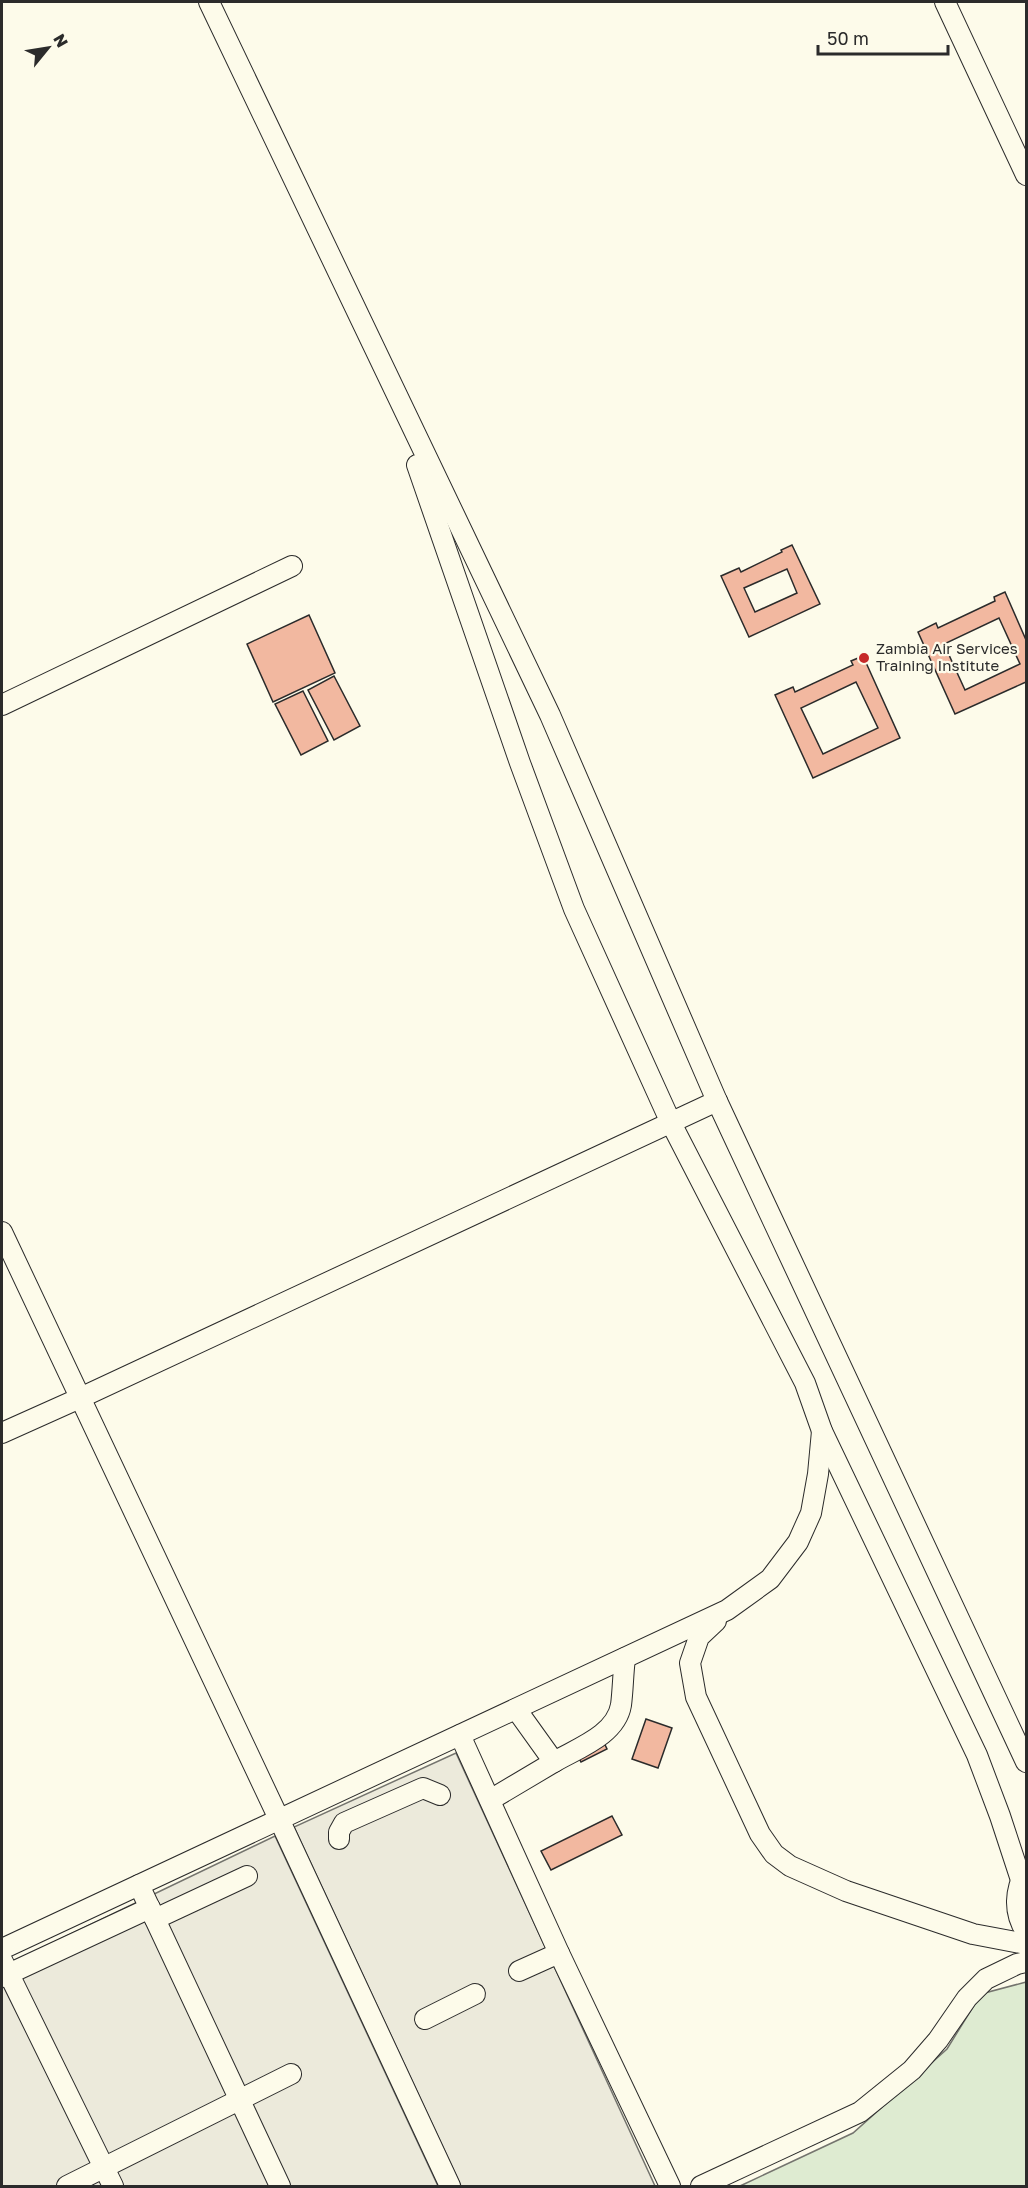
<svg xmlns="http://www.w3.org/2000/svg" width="1028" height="2188" font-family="'Golos Text',sans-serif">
  <rect width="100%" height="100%" fill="#fdfbea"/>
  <polygon fill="#deebd1" stroke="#74746e" stroke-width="1.5" points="1026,1982 1026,2186 740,2186 853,2133 947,2049 981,1994"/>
  <g fill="#eceadb" stroke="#74746e" stroke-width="1.5">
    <polygon points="456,1753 655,2186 461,2186 294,1827"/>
    <polygon points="275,1836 438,2186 2,2186 2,1967"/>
  </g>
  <g fill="#f2b8a0" stroke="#2b2b2b" stroke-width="1.5" fill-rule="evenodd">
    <path d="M792 545 820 604 749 637 721 576 739 568 741 572 782 552 781 550ZM787 569 797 593 755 612 744 588Z"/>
    <path d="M1005 592 1026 640V682L955 714 918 632 936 623 938 628 995 601 994 597ZM999 618 1020 664 965 690 944 644Z"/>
    <polygon points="309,615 335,673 273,702 247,644"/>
    <path d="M863 656 900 738 813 778 775 695 793 687 795 692 853 665 851 661ZM856 682 878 728 823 754 801 708Z"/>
    <polygon points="334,676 360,726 334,740 308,690"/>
    <polygon points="303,691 328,741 301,755 275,704"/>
    <polygon points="646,1719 672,1728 658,1768 632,1759"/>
    <polygon points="597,1728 607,1749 581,1762 571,1742"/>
    <polygon points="612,1816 622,1835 551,1870 541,1851"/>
  </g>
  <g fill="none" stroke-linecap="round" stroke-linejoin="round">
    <defs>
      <g id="minor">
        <polyline points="209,2 550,715 717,1101 1026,1762"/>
        <polyline points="945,2 1026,175"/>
        <polyline points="417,465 520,763 574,909 671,1123 805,1383 822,1431 977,1755 1000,1816 1021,1880"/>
        <polyline points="2,705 292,566"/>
        <polyline points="2,1232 279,1819 450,2186"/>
        <polyline points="2,1433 80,1398 717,1101"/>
        <polyline points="716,1621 699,1637 690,1663 696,1697 760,1834 774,1854 790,1866 846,1891 973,1934 1026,1944"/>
        <path d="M516 1709 554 1762C578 1748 616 1735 621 1705 623 1690 623 1673 625 1658"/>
        <polyline points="460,1735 559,1953 670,2186"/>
        <polyline points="490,1800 554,1762"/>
        <polyline points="339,1839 339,1832 344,1823 423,1788 440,1795"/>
        <path d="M1026 1870C1015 1890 1013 1912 1026 1932"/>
        <polyline points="139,1885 280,2186"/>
        <polyline points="155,1919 247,1876"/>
        <polyline points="2,1949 727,1610 770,1579 798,1542 811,1513 818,1474 822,1431"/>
        <polyline points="2,1960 113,2186"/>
        <polyline points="519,1971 559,1953"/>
        <polyline points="2,1977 150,1908"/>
        <polyline points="425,2019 475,1994"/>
        <polyline points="67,2186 291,2074"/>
        <polyline points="701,2186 860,2112 912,2070 938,2040 967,1998 986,1979 1017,1964 1026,1962"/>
      </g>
    </defs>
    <use href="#minor" stroke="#2b2b2b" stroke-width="22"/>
    <use href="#minor" stroke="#fdfbea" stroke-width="20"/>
  </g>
  <circle fill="#c62828" stroke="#fdfbea" stroke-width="2" cx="864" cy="658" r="6"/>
  <g text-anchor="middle" stroke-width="4.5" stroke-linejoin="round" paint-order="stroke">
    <g font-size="15" fill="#2b2b2b" stroke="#fdfbea" text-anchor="start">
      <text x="876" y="654">Zambia Air Services<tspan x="876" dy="17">Training Institute</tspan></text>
    </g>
  </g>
  <rect width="1028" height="2188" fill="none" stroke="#2b2b2b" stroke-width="6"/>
  <g transform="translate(48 48) rotate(60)" stroke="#fdfbea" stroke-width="4.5" paint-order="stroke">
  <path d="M0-4.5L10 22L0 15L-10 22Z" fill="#2b2b2b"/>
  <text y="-9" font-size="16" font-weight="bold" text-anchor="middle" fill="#2b2b2b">N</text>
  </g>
  <path d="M818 45v9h130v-9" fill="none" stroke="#2b2b2b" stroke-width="3"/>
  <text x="827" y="45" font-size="18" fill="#2b2b2b" stroke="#fdfbea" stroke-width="4.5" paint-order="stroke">50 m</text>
</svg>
